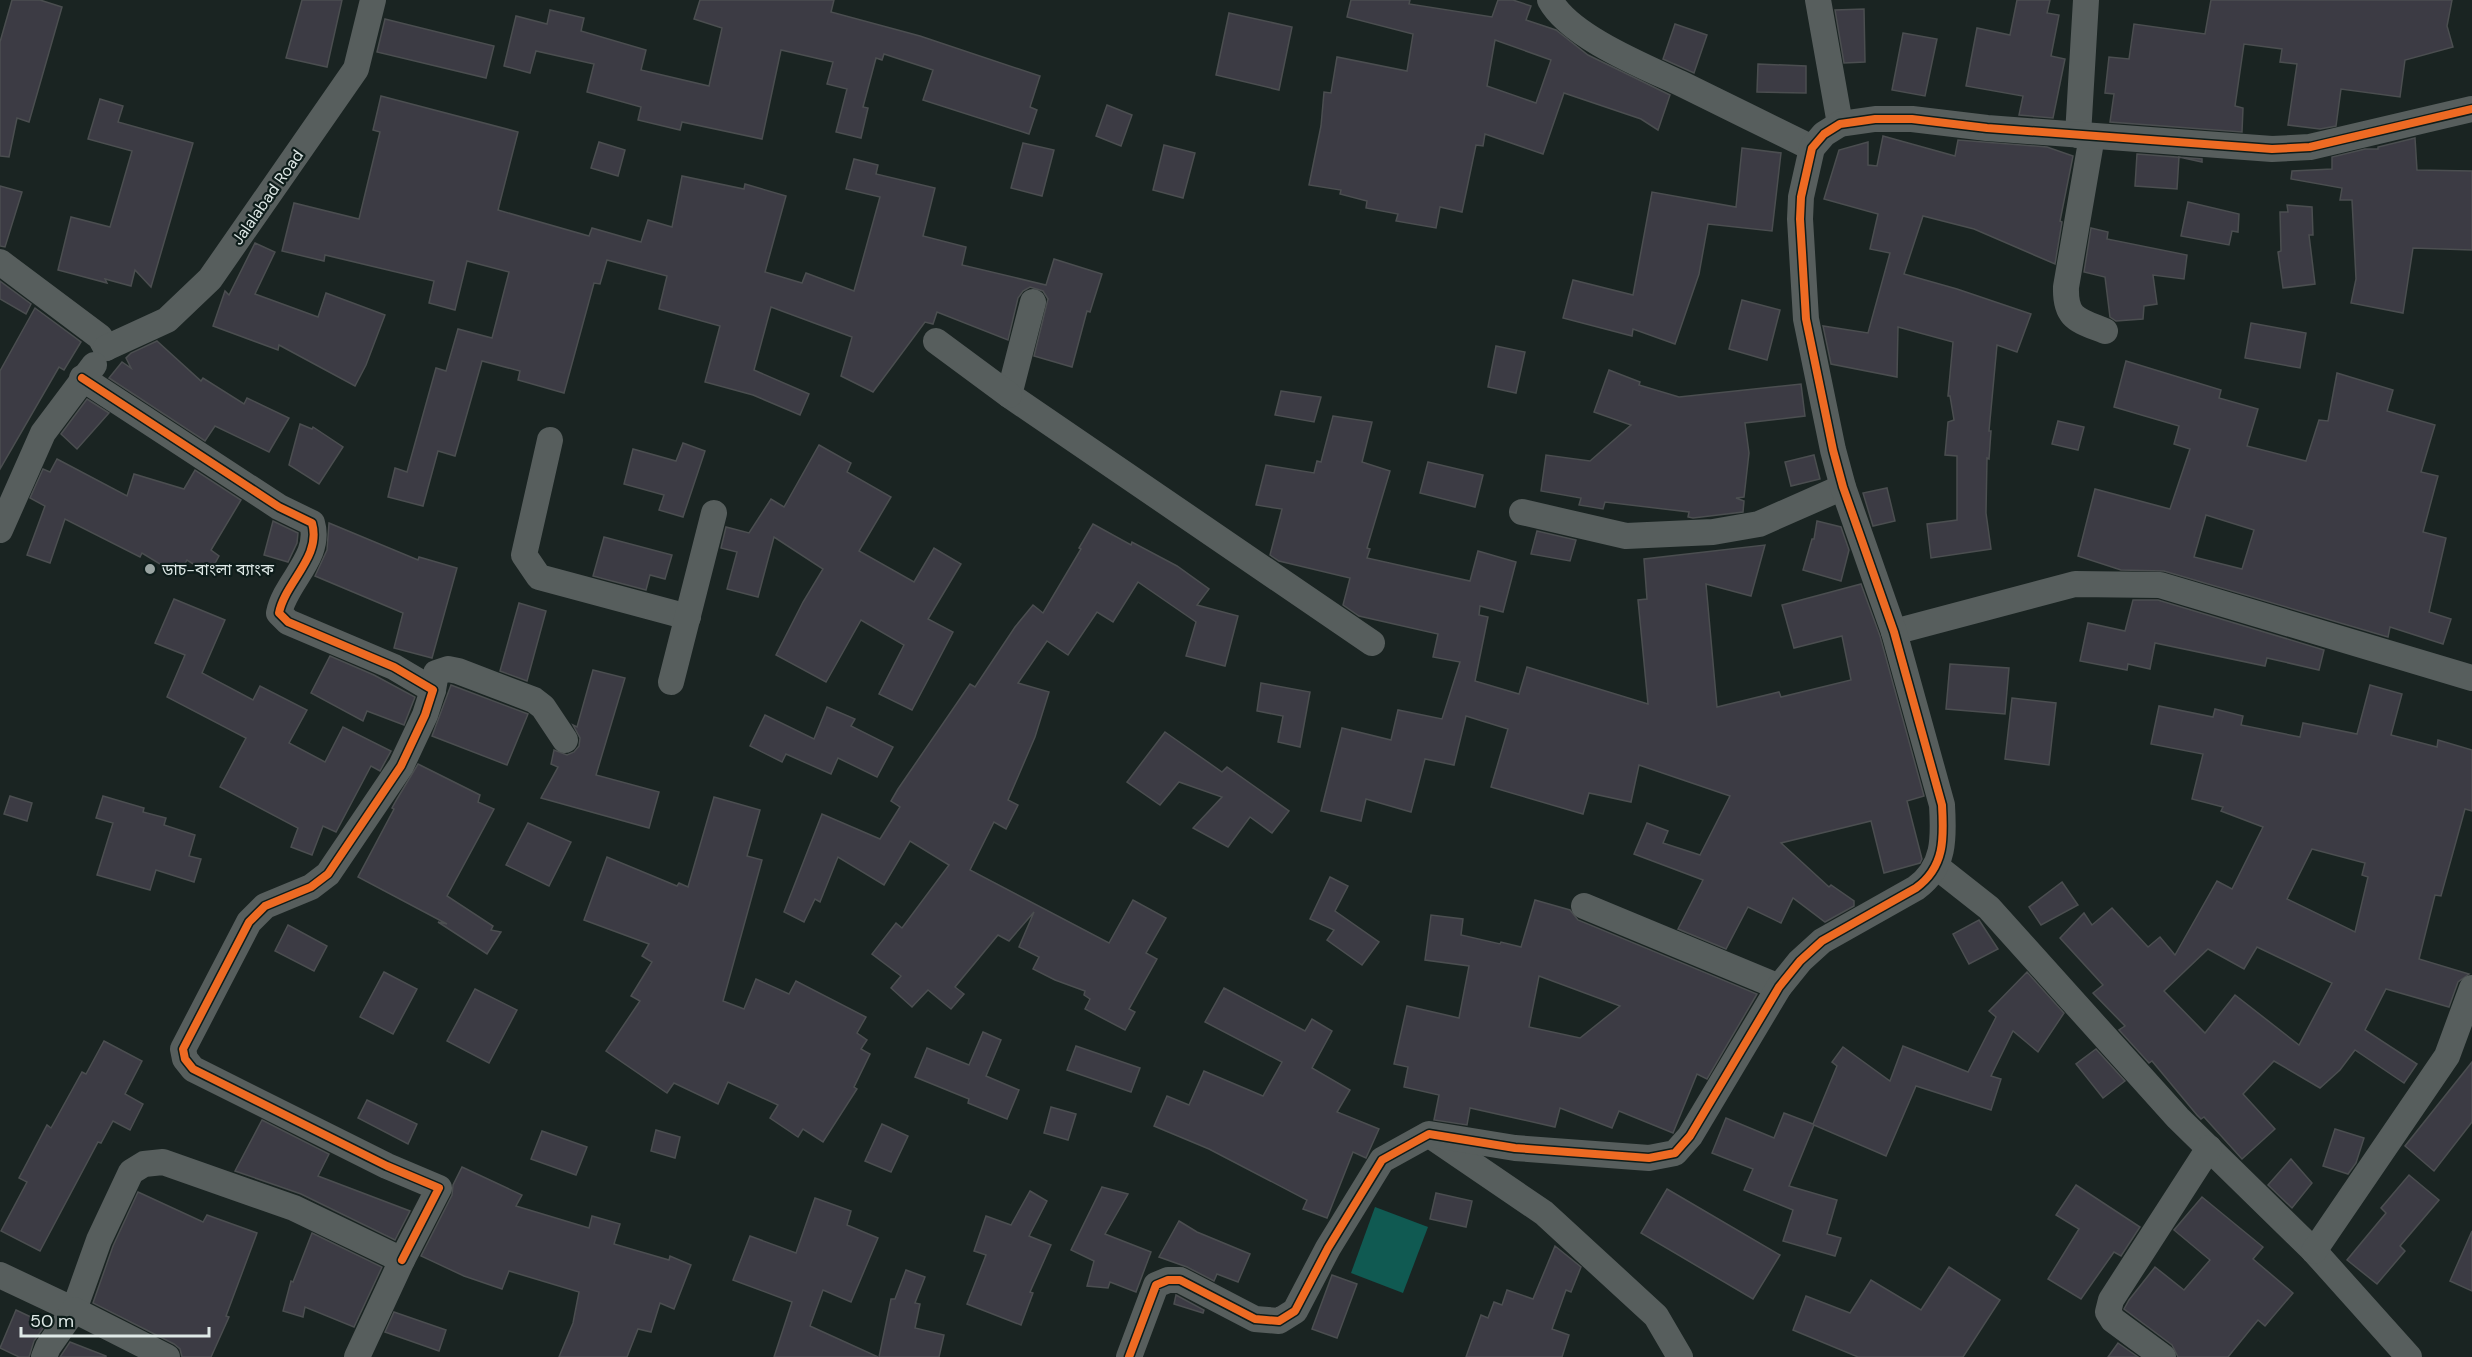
<svg xmlns="http://www.w3.org/2000/svg" width="2472" height="1357" font-family="'DM Sans','Noto Sans Bengali',sans-serif">
  <rect width="100%" height="100%" fill="#1a2422"/>
  <polygon fill="#105a52" points="1375,1207 1428,1227 1403,1293 1351,1273"/>
  <g fill="#3c3b44" stroke="#4b4e50" stroke-width="1.5" fill-rule="evenodd">
    <polygon points="12,0 40,0 62,7 29,122 17,118 9,157 0,156 0,42"/>
    <polygon points="302,0 342,0 327,67 286,58"/>
    <polygon points="700,0 834,0 831,12 920,36 1040,76 1030,107 1037,110 1029,134 923,100 933,70 884,54 882,60 876,58 863,107 868,108 861,138 836,132 847,89 827,84 833,62 781,50 762,139 682,122 680,130 638,120 641,107 587,92 594,64 536,51 530,73 504,66 516,16 547,24 550,10 584,18 581,31 646,50 641,70 709,86 722,28 694,19"/>
    <path d="M1351 0H1410L1409 4 1492 17 1498 0H1513L1531 6 1526 20 1556 30 1588 55 1670 95 1658 130 1641 119 1564 93 1543 154 1485 134 1483 146 1476 145 1462 212 1440 207 1436 228 1396 221 1398 214 1366 208 1367 201 1340 194 1341 190 1309 185 1321 126 1324 92 1331 93 1337 57 1407 71 1413 34 1347 17ZM1495 40 1551 60 1536 103 1487 86Z"/>
    <polygon points="2017,0 2050,0 2047,13 2059,15 2051,56 2065,59 2053,118 2019,115 2023,96 1966,86 1977,28 2010,35"/>
    <polygon points="2211,0 2452,0 2447,26 2453,47 2405,60 2400,97 2341,89 2336,126 2320,129 2288,125 2297,64 2280,62 2282,49 2244,44 2235,106 2243,108 2242,132 2110,122 2114,94 2105,93 2109,57 2129,59 2134,24 2205,34"/>
    <polygon points="1864,9 1865,62 1844,63 1835,10"/>
    <polygon points="1229,13 1292,27 1279,90 1216,75"/>
    <polygon points="385,19 494,46 486,78 377,52"/>
    <polygon points="1675,24 1707,35 1694,73 1663,59"/>
    <polygon points="1903,33 1937,39 1925,96 1892,90"/>
    <polygon points="1758,64 1806,66 1806,93 1757,92"/>
    <polygon points="381,96 518,132 498,210 589,236 592,228 641,242 648,220 672,227 682,176 744,189 745,184 786,196 765,272 802,283 806,273 854,291 880,197 846,189 854,159 878,165 876,174 935,188 923,236 966,247 962,265 1046,285 1054,259 1102,274 1090,312 1087,311 1072,367 1034,356 1048,299 1043,291 1030,287 1023,291 1018,298 1008,340 937,312 933,324 925,322 873,392 841,376 852,337 771,307 754,370 809,394 800,415 753,395 705,382 720,326 659,309 667,276 607,260 600,284 594,283 564,393 518,380 520,371 482,361 455,456 438,451 423,506 388,497 395,468 407,472 436,368 446,371 458,329 492,338 509,272 467,261 455,310 429,303 434,281 325,255 324,261 282,251 294,203 359,219 380,132 373,130"/>
    <polygon points="100,99 123,106 118,122 193,143 151,287 135,270 131,286 105,279 107,283 58,270 71,217 110,227 132,151 88,139"/>
    <polygon points="1107,105 1132,115 1121,146 1096,136"/>
    <polygon points="1883,136 1955,156 1958,140 2047,147 2073,156 2060,221 2062,222 2055,264 1974,229 1923,216 1904,274 1957,289 2031,314 2017,352 1997,345 1989,431 1991,431 1989,459 1987,458 1986,513 1991,549 1931,558 1927,524 1957,520 1957,456 1945,455 1948,422 1954,420 1950,396 1948,396 1953,342 1898,327 1897,377 1831,364 1823,326 1868,333 1890,253 1870,249 1878,214 1824,199 1839,150 1868,142 1868,165 1877,166"/>
    <polygon points="2415,138 2417,170 2472,171 2472,250 2413,248 2403,313 2351,303 2356,279 2352,200 2340,200 2342,188 2291,179 2292,171 2332,169 2332,157 2365,149 2378,149 2378,147"/>
    <polygon points="599,142 625,150 618,176 591,168"/>
    <polygon points="1023,143 1054,150 1042,196 1011,188"/>
    <polygon points="1164,145 1195,153 1183,198 1153,190"/>
    <polygon points="1742,148 1781,153 1772,231 1708,224 1699,274 1675,344 1633,329 1632,336 1563,318 1573,280 1633,295 1652,192 1736,207"/>
    <polygon points="2137,154 2202,159 2202,162 2179,157 2177,189 2135,186"/>
    <polygon points="0,186 22,192 5,247 0,246"/>
    <polygon points="2188,202 2239,214 2238,232 2232,231 2229,245 2181,236"/>
    <polygon points="2287,205 2312,207 2313,235 2309,235 2315,284 2283,288 2278,252 2281,251 2280,212 2288,212"/>
    <polygon points="2091,228 2108,232 2107,239 2187,255 2184,279 2153,275 2157,304 2144,306 2143,319 2116,321 2110,317 2105,277 2084,272"/>
    <polygon points="255,243 275,252 255,294 318,317 326,293 385,315 366,365 355,386 279,345 278,350 213,326 225,291 229,295"/>
    <polygon points="0,281 31,304 26,314 0,299"/>
    <polygon points="1742,300 1780,310 1767,360 1729,349"/>
    <polygon points="35,308 81,342 64,370 59,367 0,469 0,371"/>
    <polygon points="2251,323 2306,333 2300,368 2245,358"/>
    <polygon points="157,341 201,381 203,378 244,404 247,398 289,418 269,452 215,426 205,441 109,378 122,362 131,368 126,358 131,353"/>
    <polygon points="1496,346 1525,352 1516,393 1488,387"/>
    <path d="M2126 361 2221 390 2219 398 2258 409 2247 446 2306 461 2319 420 2328 421 2337 373 2393 390 2387 411 2435 425 2421 472 2438 476 2423 532 2446 538 2429 612 2451 619 2443 644 2390 627 2388 637 2164 571 2121 570 2078 556 2095 489 2170 509 2190 449 2174 444 2179 426 2114 407ZM2206 515 2254 530 2242 569 2194 557Z"/>
    <polygon points="1609,370 1640,382 1639,385 1679,397 1801,384 1805,416 1745,423 1749,453 1744,497 1736,498 1744,501 1743,512 1693,518 1688,517 1689,512 1605,502 1603,509 1579,505 1581,498 1541,491 1546,455 1590,461 1631,425 1594,412"/>
    <polygon points="1281,391 1321,397 1314,422 1275,415"/>
    <polygon points="87,399 109,413 77,449 61,434"/>
    <polygon points="1333,416 1372,422 1362,462 1390,471 1367,548 1370,549 1367,558 1470,581 1478,551 1516,562 1503,612 1480,606 1479,615 1488,617 1475,681 1519,694 1527,667 1648,704 1638,600 1647,599 1644,559 1765,545 1751,596 1706,584 1717,707 1779,692 1781,697 1851,680 1842,636 1794,648 1782,605 1861,584 1880,636 1924,796 1907,801 1922,859 1920,863 1884,873 1871,821 1781,843 1829,887 1831,885 1854,901 1854,906 1825,922 1793,898 1781,923 1748,907 1726,949 1678,929 1703,880 1634,854 1647,823 1668,831 1663,843 1700,855 1730,796 1639,765 1631,802 1589,793 1583,814 1491,787 1508,729 1466,716 1454,765 1425,759 1411,812 1366,799 1361,821 1321,811 1342,728 1391,740 1398,710 1442,719 1460,662 1433,657 1438,634 1359,616 1343,605 1350,578 1279,561 1270,555 1282,509 1256,505 1266,465 1314,473 1317,461 1321,462"/>
    <polygon points="2058,421 2084,427 2078,450 2052,444"/>
    <polygon points="300,424 312,429 313,427 343,447 319,484 289,465"/>
    <polygon points="683,443 705,451 683,517 659,510 664,495 624,484 633,449 676,461"/>
    <polygon points="819,445 851,463 847,472 891,497 859,551 914,582 934,548 961,564 928,619 953,632 912,710 879,694 904,645 861,620 826,682 776,655 803,602 823,569 774,537 758,597 727,589 737,552 721,548 726,527 749,533 771,499 784,507"/>
    <polygon points="1814,455 1820,479 1791,486 1785,462"/>
    <polygon points="57,459 127,496 134,474 184,489 195,470 241,500 211,550 219,556 209,574 187,560 178,575 142,553 140,557 65,519 50,563 27,555 45,506 30,498 43,469 50,472"/>
    <polygon points="1428,462 1483,475 1475,507 1420,493"/>
    <polygon points="1887,488 1895,521 1873,526 1863,493"/>
    <polygon points="273,521 298,533 297,543 288,562 264,555"/>
    <polygon points="1817,521 1841,527 1849,550 1841,581 1803,570 1812,539 1814,539"/>
    <polygon points="329,523 418,560 419,557 457,568 432,658 394,648 403,613 315,576 327,550"/>
    <polygon points="1093,524 1131,545 1132,542 1177,566 1209,589 1197,605 1238,616 1225,666 1186,656 1196,622 1138,582 1113,622 1097,612 1068,655 1047,641 1018,683 1049,692 1035,737 1008,800 1018,805 1006,829 994,822 970,870 1109,943 1133,900 1166,918 1146,953 1157,959 1129,1009 1135,1012 1125,1030 1085,1009 1090,999 1084,995 1085,991 1055,980 1033,969 1039,957 1019,947 1034,912 1009,941 998,935 955,987 964,994 951,1009 928,990 912,1007 891,988 901,976 872,954 896,923 902,928 949,865 910,841 884,885 838,857 820,902 815,899 804,922 784,912 822,814 880,839 900,807 891,801 898,789 970,684 975,687 1015,627 1033,605 1043,613 1081,549 1079,548"/>
    <polygon points="1537,531 1576,540 1570,561 1531,554"/>
    <polygon points="604,537 672,555 665,579 650,575 646,590 593,576"/>
    <polygon points="174,599 225,620 202,673 253,700 260,686 307,710 289,743 325,762 343,727 391,751 380,771 371,766 336,832 323,826 312,855 291,847 298,828 220,787 246,738 167,697 185,655 155,643"/>
    <polygon points="2133,600 2158,600 2324,650 2319,670 2267,658 2265,666 2155,643 2150,669 2128,664 2127,670 2080,661 2088,623 2125,631"/>
    <polygon points="519,603 546,611 527,681 500,671"/>
    <polygon points="330,656 374,675 415,697 404,725 367,711 363,721 311,693"/>
    <polygon points="1950,664 2009,668 2005,714 1946,709"/>
    <polygon points="593,670 625,678 596,775 659,792 649,828 541,798 558,767 551,764 554,750 567,755 574,752 579,746 580,738 573,725 577,727"/>
    <polygon points="1261,683 1310,692 1300,747 1278,742 1283,716 1257,711"/>
    <polygon points="451,685 528,714 507,765 432,736"/>
    <path d="M2370 685 2402 694 2391 735 2437 747 2438 740 2472 750V811L2465 809 2441 896 2435 895 2419 959 2469 974 2458 982 2449 1007 2386 989 2365 1030 2417 1064 2404 1083 2355 1050 2340 1070 2320 1088 2274 1061 2243 1094 2275 1129 2242 1159 2204 1117 2201 1119 2197 1115 2152 1061 2149 1063 2119 1030 2125 1026 2093 993 2103 985 2060 938 2084 913 2092 925 2112 908 2148 947 2160 937 2175 955 2217 881 2232 889 2263 827 2221 811 2223 807 2192 799 2203 754 2151 744 2159 706 2213 717 2215 709 2243 716 2241 725 2300 737 2303 723 2357 734ZM2312 849 2365 863 2362 875 2368 877 2355 932 2287 899ZM2257 947 2332 983 2299 1045 2235 995 2205 1033 2164 991 2208 949 2244 969Z"/>
    <polygon points="2012,698 2056,703 2049,765 2005,759"/>
    <polygon points="827,707 855,719 851,726 893,747 877,777 838,758 831,774 786,754 782,762 750,746 765,715 814,739"/>
    <polygon points="1165,732 1222,772 1227,767 1289,811 1272,833 1250,817 1228,847 1193,828 1222,797 1179,782 1160,805 1127,782"/>
    <polygon points="418,764 480,795 478,802 494,809 447,896 493,926 491,930 501,932 487,954 438,922 447,924 358,877 394,809 392,808 397,799"/>
    <polygon points="10,796 32,803 27,821 4,814"/>
    <polygon points="103,796 144,808 143,812 166,818 164,825 195,835 189,856 201,859 194,882 156,870 150,890 97,875 113,823 96,818"/>
    <polygon points="714,797 760,810 747,856 762,860 723,1001 744,1009 756,979 789,994 796,981 866,1017 857,1033 867,1040 861,1049 870,1054 854,1087 857,1089 823,1142 803,1129 798,1137 770,1118 778,1105 728,1082 718,1104 674,1083 667,1093 606,1051 640,1001 631,996 652,962 642,956 649,944 584,920 607,857 677,886 679,883 688,887"/>
    <polygon points="528,823 571,842 549,886 506,865"/>
    <polygon points="1330,877 1348,886 1335,911 1379,942 1362,965 1327,940 1334,930 1310,919"/>
    <polygon points="2062,882 2078,905 2041,925 2029,907"/>
    <path d="M1535 900 1570 910 1578 920 1757 994 1707 1079 1697 1074 1673 1133 1619 1111 1612 1128 1560 1108 1555 1127 1470 1108 1467 1125 1434 1120 1439 1095 1404 1087 1408 1067 1394 1064 1407 1006 1459 1018 1469 966 1425 960 1431 915 1463 919 1461 935 1500 944 1501 942 1521 947ZM1539 976 1620 1006 1580 1038 1529 1027Z"/>
    <polygon points="1979,920 1998,949 1969,964 1953,934"/>
    <polygon points="288,925 327,946 314,971 275,951"/>
    <polygon points="384,972 417,989 393,1034 360,1017"/>
    <polygon points="2027,972 2064,1013 2038,1052 2013,1031 1991,1076 2001,1079 1991,1110 1916,1086 1886,1156 1814,1125 1789,1186 1837,1200 1827,1234 1841,1238 1835,1256 1783,1241 1793,1210 1744,1190 1753,1169 1712,1153 1726,1118 1774,1138 1784,1113 1813,1124 1837,1066 1832,1062 1843,1047 1890,1081 1903,1046 1968,1072 1996,1017 1989,1011"/>
    <polygon points="1224,988 1305,1031 1312,1019 1332,1031 1312,1068 1350,1090 1337,1112 1379,1129 1366,1158 1353,1152 1327,1218 1303,1209 1307,1200 1209,1149 1154,1126 1167,1096 1189,1105 1204,1071 1263,1096 1282,1062 1205,1022"/>
    <polygon points="475,989 517,1010 489,1063 447,1041"/>
    <polygon points="983,1032 1001,1040 986,1076 1019,1090 1007,1119 968,1103 969,1099 915,1077 927,1048 969,1065"/>
    <polygon points="104,1041 142,1061 125,1094 143,1104 130,1130 113,1121 101,1143 98,1142 40,1251 1,1231 27,1182 19,1178 47,1125 51,1128 82,1072 86,1074"/>
    <polygon points="1076,1046 1140,1068 1131,1092 1067,1070"/>
    <polygon points="2096,1049 2125,1081 2103,1098 2076,1064"/>
    <polygon points="2472,1062 2472,1122 2434,1171 2405,1146"/>
    <polygon points="367,1100 417,1124 408,1144 358,1118"/>
    <polygon points="1051,1107 1076,1114 1068,1140 1044,1133"/>
    <polygon points="262,1120 329,1154 318,1176 410,1211 395,1240 301,1194 235,1171"/>
    <polygon points="882,1124 908,1136 891,1172 865,1161"/>
    <polygon points="2335,1129 2364,1138 2356,1163 2348,1174 2323,1166"/>
    <polygon points="656,1130 680,1137 675,1158 651,1151"/>
    <polygon points="542,1131 587,1147 576,1175 531,1159"/>
    <polygon points="2291,1159 2312,1183 2292,1208 2268,1185"/>
    <polygon points="462,1167 522,1195 516,1206 589,1228 592,1216 620,1224 614,1244 669,1260 670,1256 691,1265 674,1309 660,1303 651,1332 638,1329 627,1357 559,1357 573,1323 579,1292 509,1271 502,1289 464,1276 421,1256 452,1195 453,1185"/>
    <polygon points="2409,1175 2439,1200 2400,1246 2405,1251 2377,1284 2347,1260 2386,1213 2381,1208"/>
    <polygon points="2076,1185 2140,1227 2121,1256 2114,1252 2081,1299 2048,1279 2079,1229 2056,1215"/>
    <polygon points="1102,1187 1128,1194 1105,1234 1151,1252 1136,1292 1110,1282 1108,1288 1087,1286 1094,1261 1071,1250"/>
    <polygon points="1667,1189 1780,1255 1753,1299 1641,1233"/>
    <polygon points="1030,1191 1047,1201 1029,1236 1051,1245 1030,1292 1033,1293 1021,1325 967,1304 986,1255 974,1251 986,1216 1011,1225"/>
    <polygon points="138,1192 203,1222 207,1215 257,1233 226,1316 229,1317 211,1357 182,1357 180,1349 174,1344 93,1303 113,1246"/>
    <polygon points="1436,1193 1472,1201 1466,1227 1430,1219"/>
    <polygon points="2202,1197 2263,1247 2253,1259 2293,1293 2265,1326 2258,1320 2228,1357 2178,1357 2172,1345 2124,1309 2129,1300 2155,1267 2184,1290 2210,1260 2174,1230"/>
    <polygon points="815,1198 851,1211 847,1225 878,1238 851,1302 823,1290 810,1326 878,1357 774,1357 792,1302 733,1280 750,1236 796,1253"/>
    <polygon points="1179,1221 1197,1232 1250,1254 1238,1282 1217,1274 1214,1281 1187,1267 1159,1257"/>
    <polygon points="2472,1231 2472,1291 2450,1281"/>
    <polygon points="312,1233 382,1267 354,1327 305,1307 303,1317 283,1311 291,1281 293,1282"/>
    <polygon points="1555,1246 1581,1267 1571,1292 1566,1290 1552,1329 1569,1335 1562,1357 1466,1357 1481,1315 1488,1318 1494,1302 1502,1305 1507,1290 1533,1299"/>
    <polygon points="1949,1267 2000,1300 1963,1357 1858,1357 1793,1330 1806,1296 1850,1313 1871,1280 1921,1310"/>
    <polygon points="906,1270 925,1277 915,1303 920,1304 915,1328 944,1335 939,1357 879,1357 891,1299 895,1299"/>
    <polygon points="1332,1275 1357,1284 1337,1338 1312,1329"/>
    <polygon points="1176,1295 1204,1310 1203,1313 1174,1304"/>
    <polygon points="16,1310 46,1324 34,1341 29,1357 19,1357 0,1348"/>
    <polygon points="394,1312 446,1330 439,1351 385,1332"/>
    <polygon points="70,1342 106,1356 106,1357 60,1357"/>
    <polygon points="2118,1343 2138,1357 2108,1357"/>
  </g>
  <g fill="none" stroke-linecap="round" stroke-linejoin="round">
    <g stroke="#575e5d" stroke-width="26">
      <path d="M1550 0C1570 37 1646 67 1684 85 1727 106 1769 127 1812 148"/>
      <polyline points="1818,0 1840,124"/>
      <polyline points="2078,135 2086,0"/>
      <path d="M2092 136 2066 287C2065 319 2078 320 2105 331"/>
      <polyline points="0,262 100,337 106,348"/>
      <polyline points="1033,302 1009,395 1372,643"/>
      <polyline points="936,341 1009,395"/>
      <polyline points="106,348 167,320 210,279 356,69 373,0"/>
      <path d="M82 378 279 507 312 523C322 557 285 582 279 613L288 622 394 667 433 690 425 715 401 766 328 874 311 887 265 906 249 922 183 1049 185 1059 193 1069 387 1166 439 1188 402 1260"/>
      <polyline points="550,440 524,555 539,577 688,617"/>
      <polyline points="1522,512 1626,536 1713,532 1759,524 1843,487"/>
      <polyline points="0,530 43,433 94,365"/>
      <polyline points="1894,632 2075,584 2160,585 2472,678"/>
      <polyline points="671,682 714,513"/>
      <polyline points="433,690 436,673 448,669 458,671 534,700 543,707 565,740"/>
      <polyline points="1937,867 1989,908 2178,1118 2314,1251 2409,1357"/>
      <polyline points="1584,906 1779,987"/>
      <polyline points="1434,1138 1544,1213 1656,1316 1680,1357"/>
      <polyline points="2314,1251 2447,1056 2472,988"/>
      <polyline points="0,1275 74,1310 99,1240 131,1172 144,1164 163,1162 294,1208 402,1260 357,1357"/>
      <polyline points="44,1357 48,1347 74,1310 167,1357"/>
      <path d="M1129 1357 1156 1285 1168 1280H1180L1255 1319 1279 1321 1295 1311 1328 1248 1382 1160 1429 1134 1515 1148 1649 1158 1675 1153 1690 1136 1779 987 1800 961 1822 941 1916 888C1945 867 1944 838 1942 805L1894 632 1843 487 1833 450 1806 319 1800 219 1801 197 1812 148 1824 134 1840 124 1875 119H1912L1987 128 2272 149 2310 147 2472 109"/>
      <polyline points="2163,1357 2113,1320 2108,1312 2111,1300 2209,1148"/>
    </g>
    <defs>
      <g id="cycleway">
        <path d="M82 378 279 507 312 523C322 557 285 582 279 613L288 622 394 667 433 690 425 715 401 766 328 874 311 887 265 906 249 922 183 1049 185 1059 193 1069 387 1166 439 1188 402 1260"/>
        <path d="M1129 1357 1156 1285 1168 1280H1180L1255 1319 1279 1321 1295 1311 1328 1248 1382 1160 1429 1134 1515 1148 1649 1158 1675 1153 1690 1136 1779 987 1800 961 1822 941 1916 888C1945 867 1944 838 1942 805L1894 632 1843 487 1833 450 1806 319 1800 219 1801 197 1812 148 1824 134 1840 124 1875 119H1912L1987 128 2272 149 2310 147 2472 109"/>
      </g>
    </defs>
    <use href="#cycleway" stroke="#0e1d1b" stroke-width="11"/>
    <use href="#cycleway" stroke="#ed6a23" stroke-width="8"/>
  </g>
  <circle fill="#9aa4a2" stroke="#0e1d1b" stroke-width="2" cx="150" cy="569" r="6"/>
  <g text-anchor="middle" stroke-width="4.5" stroke-linejoin="round" paint-order="stroke">
    <g font-size="16" fill="#dfe9e7" stroke="#0e1d1b">
      <text transform="translate(267 197) rotate(-55)" y="6">Jalalabad Road</text>
    </g>
    <g font-size="16" fill="#dfe9e7" stroke="#0e1d1b" text-anchor="start">
      <text x="162" y="575">ডাচ-বাংলা ব্যাংক</text>
    </g>
  </g>
  <path d="M21 1327v9h188v-9" fill="none" stroke="#dfe9e7" stroke-width="3"/>
  <text x="30" y="1327" font-size="18" fill="#dfe9e7" stroke="#0e1d1b" stroke-width="4.5" paint-order="stroke">50 m</text>
</svg>
